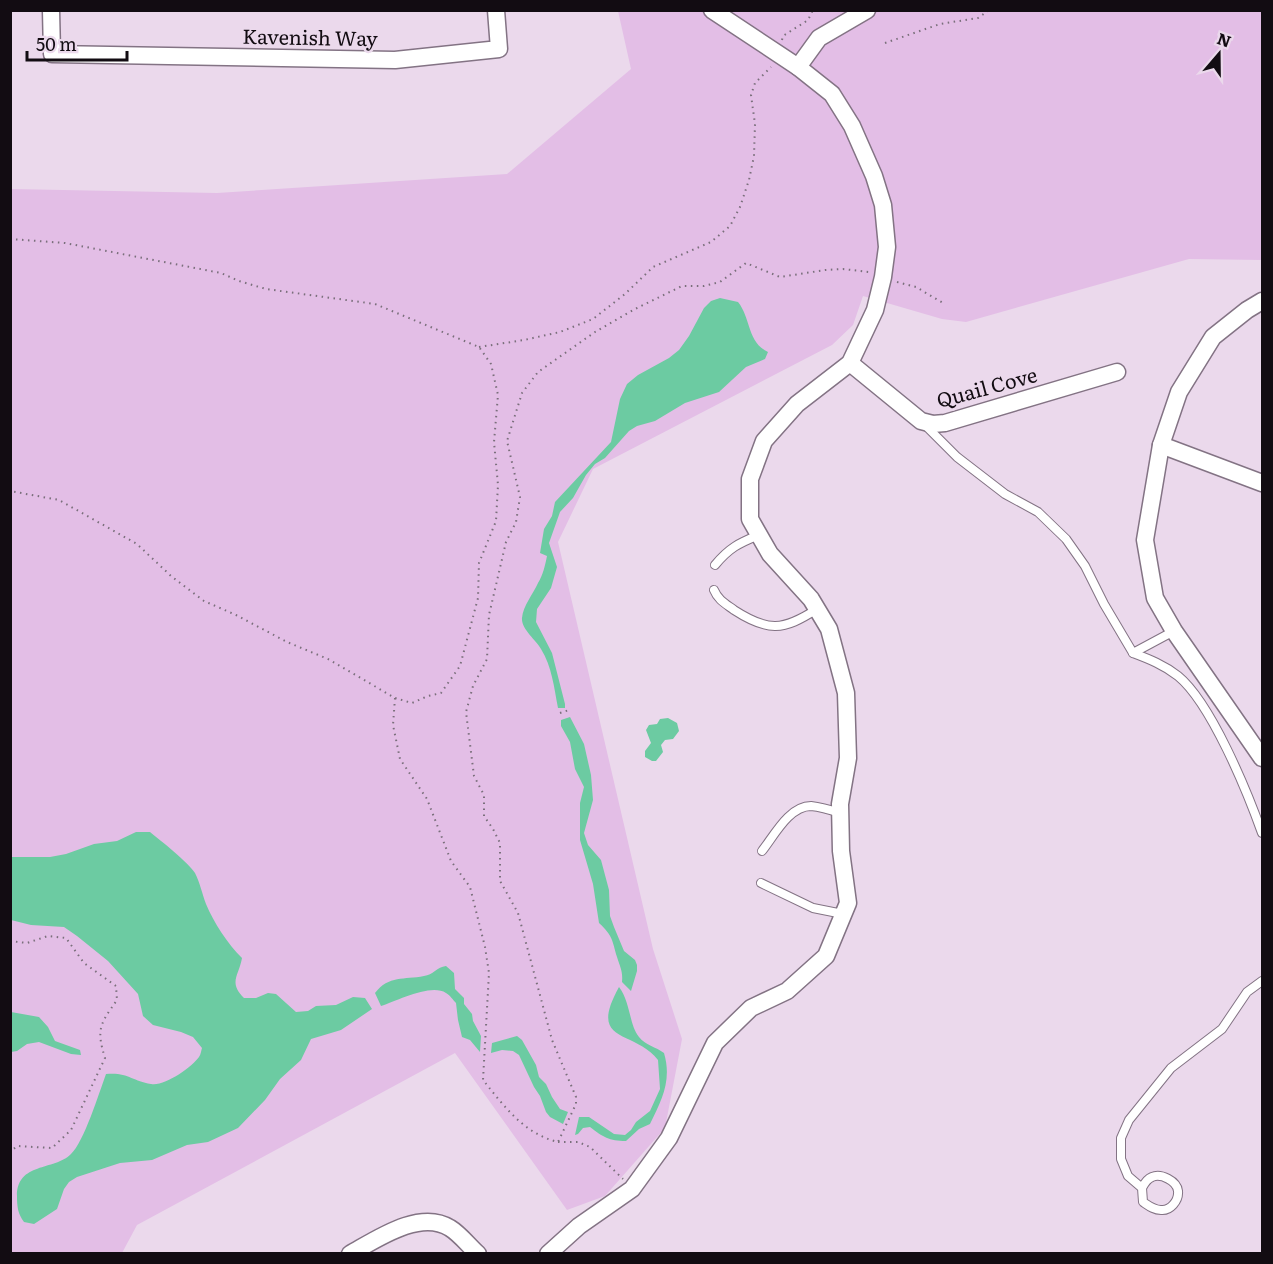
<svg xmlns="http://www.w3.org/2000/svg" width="1273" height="1264" font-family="Literata,serif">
  <rect width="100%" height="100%" fill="#ebd9ec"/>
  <polygon fill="#e3bee6" points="618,11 1262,11 1262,260 1189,259 966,322 942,319 863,296 853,325 832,345 593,469 558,542 653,949 682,1039 665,1128 605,1196 567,1210 455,1053 137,1225 122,1253 11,1254 11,189 217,193 507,174 631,69"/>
  <g fill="#6ccba2">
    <path d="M720 298 738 302C751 318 747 342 768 352L765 359 746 367 719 392 685 403 655 421 637 426 629 431 605 458 595 464 586 475 573 498 560 512 549 543 557 567 551 588 537 609 536 622 552 653 565 704V708H558C554 687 552 667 541 649 536 640 521 629 522 618 523 606 533 594 538 583 543 575 545 566 547 556L540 553 544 529 552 516 555 502 611 442 620 399 627 384 638 375 669 358 679 350 689 336 704 308 711 301Z"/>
    <path d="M570 717 584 744 591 775 593 800 584 833 588 845 601 860 609 890 610 916 614 927 624 951 635 960 637 965V971L631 991 622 982C623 971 620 967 617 957 612 940 613 936 599 923L593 884 580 840V803L584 787 575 769 570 742 561 726V720Z"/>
    <polygon points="668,718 677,723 679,731 673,739 665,740 661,745 663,752 656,761 652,761 645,757 645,751 651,743 646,730 649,725 657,724 660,719"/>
    <path d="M136 832H150C160 840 189 863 195 873 200 883 202 893 206 904 214 923 227 943 242 958 239 976 228 982 244 998H256L268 993 276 994 296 1012 308 1011 316 1006 336 1005 353 997 365 998 372 1009 341 1030 311 1039 301 1060 280 1079 265 1100 238 1128 208 1142 187 1145 152 1160 120 1163 77 1177 69 1182 64 1189 57 1209 34 1224 24 1222C18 1214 17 1207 17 1196 17 1162 54 1171 71 1154 84 1142 99 1093 106 1074 128 1072 132 1081 151 1084 164 1087 192 1067 199 1057 201 1054 201 1051 202 1048L193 1037 181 1032 153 1025 143 1016 138 994 108 961 77 936 64 927 31 925 11 920V857H50L66 854 94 844 117 841Z"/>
    <path d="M446 966 454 973 455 989 464 998V1004L472 1014 473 1021 481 1036 480 1052 470 1040 462 1037 458 1020 456 1003C453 1000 450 995 446 993 431 983 397 1001 381 1006L375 993C389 975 404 980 424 976 433 975 437 967 446 966Z"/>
    <path d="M619 987C631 1003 629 1025 639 1037 645 1045 656 1047 664 1053 672 1080 662 1100 650 1124L639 1129 626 1141C609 1141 603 1137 590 1127L583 1128 578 1134 575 1135 579 1117H589L614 1134 625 1135 631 1130 636 1122 650 1111 660 1089 658 1060C634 1029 587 1045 619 987Z"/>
    <polygon points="11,1012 39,1017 48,1027 55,1041 80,1050 81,1055 71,1054 39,1042 27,1044 17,1051 11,1052"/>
    <polygon points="517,1036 522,1040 536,1065 539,1077 546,1084 552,1097 560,1109 568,1112 563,1124 550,1117 546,1112 540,1096 534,1087 519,1055 513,1051 502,1050 491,1053 492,1043"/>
  </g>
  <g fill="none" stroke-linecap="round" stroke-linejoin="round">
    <defs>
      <g id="service">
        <polyline points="926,426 957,457 1005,494 1038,512 1066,539 1085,566 1104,604 1133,653 1174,631"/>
        <path d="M715 565C729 548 739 543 759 535"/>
        <path d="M714 590C718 600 726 604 734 610 768 632 783 631 817 609"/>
        <path d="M1133 653C1149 659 1164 665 1178 676 1211 703 1247 791 1262 833"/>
        <path d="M762 851C774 836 789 806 811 806 821 807 831 810 840 813"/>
        <polyline points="761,883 813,908 843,914"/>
        <path d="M1142 1188C1144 1184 1147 1179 1152 1177 1161 1173 1177 1181 1178 1191 1179 1201 1170 1211 1161 1210 1154 1210 1149 1206 1143 1202L1142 1188 1128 1176 1121 1159V1138L1129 1120 1171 1068 1222 1029 1247 992 1262 981"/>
      </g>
      <g id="minor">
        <polyline points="51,10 52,54 395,60 499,49 496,10"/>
        <polyline points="798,67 819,38 867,10"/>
        <polyline points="1262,301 1247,310 1213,337 1179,392 1161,445 1145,540 1155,598 1174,631 1262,758"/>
        <polyline points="850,363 921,421 933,424 945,423 1117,372"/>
        <polyline points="1161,445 1262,483"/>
        <path d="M350 1254C377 1239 420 1209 450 1228 460 1234 469 1246 478 1254"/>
        <polyline points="548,1254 579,1226 632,1189 669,1138 715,1043 751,1008 787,991 826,956 848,903 841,851 840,804 848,758 846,693 829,629 811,599 770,554 750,519 750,479 764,441 797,404 850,363 875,310 883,277 887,247 883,205 874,176 852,126 832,94 798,67 712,10"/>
      </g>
    </defs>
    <use href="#service" stroke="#837384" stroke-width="10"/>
    <use href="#minor" stroke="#837384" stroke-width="19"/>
    <g stroke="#7a6f7b" stroke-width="2" stroke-dasharray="1.5 4.5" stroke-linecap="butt">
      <polyline points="1111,10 1114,10"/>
      <polyline points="782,40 783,36 808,20 813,10"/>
      <polyline points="885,43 940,24 978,18 989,10"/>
      <polyline points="10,239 65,243 221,273 239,281 266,289 375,304 479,347 491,364 498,395 494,442 498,485 496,521 479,563 478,598 460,666 441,693 428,696 412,703 395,698 328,659 287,642 236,615 204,601 171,576 137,544 59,500 10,491"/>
      <polyline points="897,282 916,287 943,303"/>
      <polyline points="479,347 524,340 560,332 593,319 625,294 653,267 711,242 730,226 740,207 749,180 754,156 755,124 751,95 755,83 771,67"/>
      <path d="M395 698 393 725 400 759 427 799 451 861 470 887 485 947 489 973 483 1080C504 1106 524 1134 558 1142L576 1104V1097L552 1040 518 913 500 881V843L493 829 484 816V795L474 776 466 712 473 686 487 659 489 615 506 542 516 522 520 497 507 441 522 393 538 372 595 332 635 309 682 286H704L720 282 746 263 780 277 825 270 843 269 869 272"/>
      <polyline points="560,713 569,710"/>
      <path d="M10 941 27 943 48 936 66 938 84 963 116 986 117 1000C100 1024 96 1029 105 1058L71 1130 52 1148 17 1146 10 1152"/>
      <polyline points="558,1142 578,1142 590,1147 623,1179"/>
    </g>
    <use href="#service" stroke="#fff" stroke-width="8"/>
    <use href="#minor" stroke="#fff" stroke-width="16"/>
  </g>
  <g text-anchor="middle" stroke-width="5" stroke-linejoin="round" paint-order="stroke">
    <g font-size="20" fill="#120c12" stroke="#ebd9ec">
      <text transform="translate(310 38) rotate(1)" y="7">Kavenish Way</text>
      <text transform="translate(987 388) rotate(-15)" y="7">Quail Cove</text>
    </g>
  </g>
  <rect width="1273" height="1264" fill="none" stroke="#120c12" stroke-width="24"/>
  <g transform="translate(1219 54) rotate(20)" stroke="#ebd9ec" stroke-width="4.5" paint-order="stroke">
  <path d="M0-4.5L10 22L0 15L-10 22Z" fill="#120c12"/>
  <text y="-9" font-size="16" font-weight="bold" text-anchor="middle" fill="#120c12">N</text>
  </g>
  <path d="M27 51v9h100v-9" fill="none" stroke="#120c12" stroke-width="3"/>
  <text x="36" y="51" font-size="18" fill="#120c12" stroke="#ebd9ec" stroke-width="4.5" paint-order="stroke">50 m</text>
</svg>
